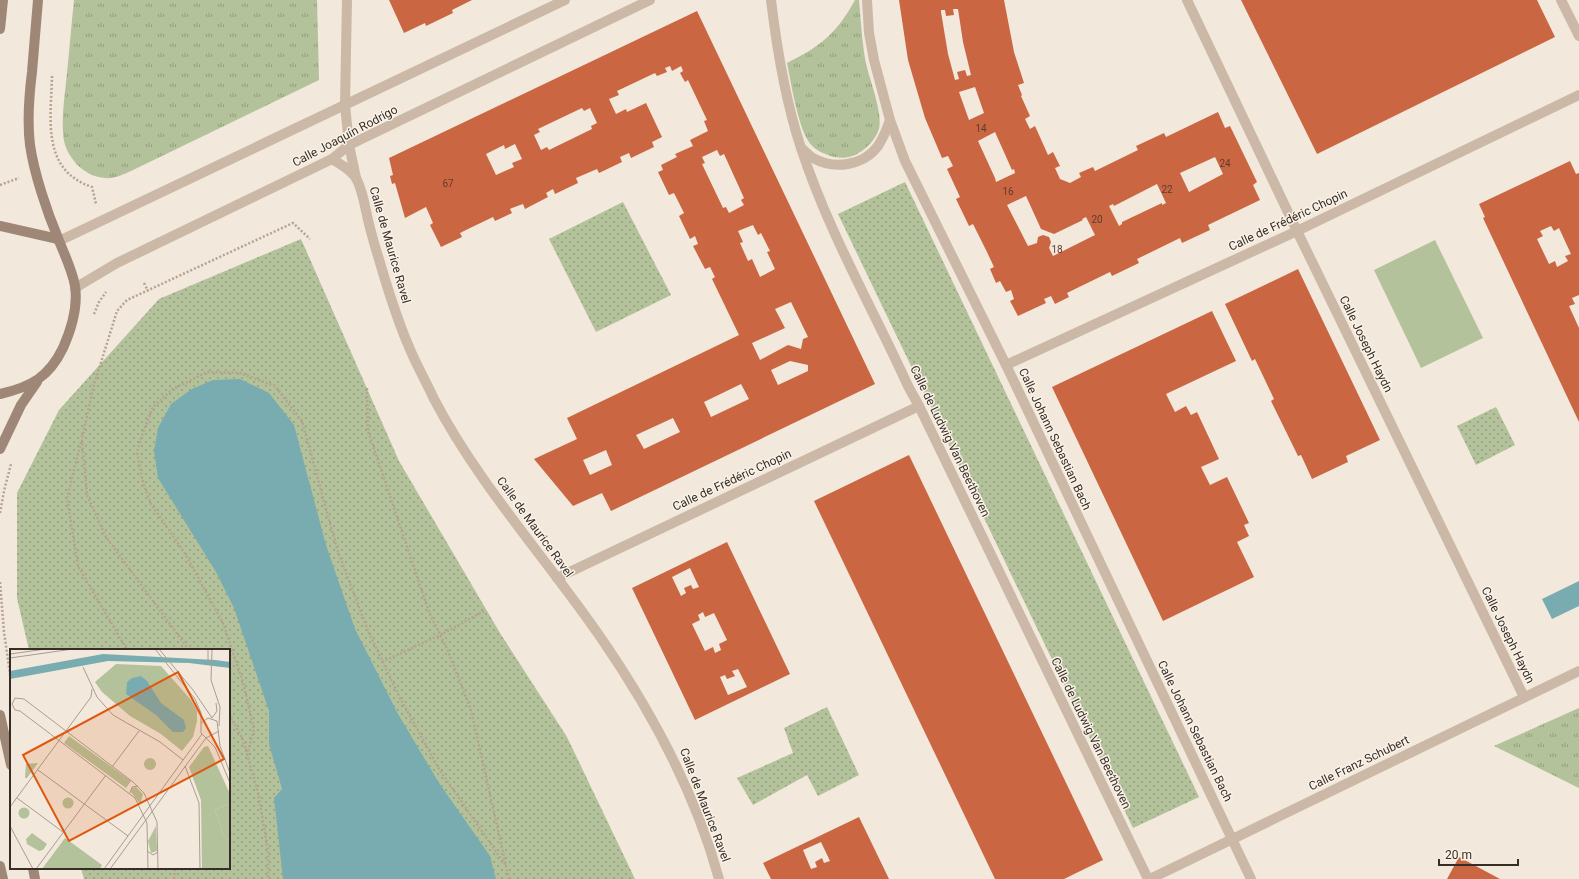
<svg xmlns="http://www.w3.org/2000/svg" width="1579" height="879" font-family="Roboto,sans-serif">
  <defs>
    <pattern id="grass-tufts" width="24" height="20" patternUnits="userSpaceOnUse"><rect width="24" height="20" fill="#b3c29a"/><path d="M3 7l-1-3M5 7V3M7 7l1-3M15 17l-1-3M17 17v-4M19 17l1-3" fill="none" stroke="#929e7e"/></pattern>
    <pattern id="park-dots" width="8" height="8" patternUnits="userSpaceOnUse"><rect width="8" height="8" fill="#b3c29a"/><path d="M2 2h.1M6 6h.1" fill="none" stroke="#929e7e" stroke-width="1.8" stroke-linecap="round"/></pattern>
  </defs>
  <rect width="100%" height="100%" fill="#f2e8db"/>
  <g fill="url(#grass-tufts)">
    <path d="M74 0H317L319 80 131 171C122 175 114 179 105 178 85 177 68 159 64 141 61 122 64 101 66 83 69 55 71 28 74 0Z"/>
    <path d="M855 0H859C861 21 862 43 866 64 870 80 883 114 879 129 875 141 864 152 852 156 845 159 835 158 828 155 820 152 814 149 809 142 798 127 791 82 787 63 821 46 837 33 855 0Z"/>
    <polygon points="1579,708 1579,788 1494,746"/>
  </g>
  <g fill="url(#park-dots)">
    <polygon points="905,182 1199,797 1133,828 838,214"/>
    <polygon points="623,202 671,295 596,332 549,239"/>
    <polygon points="301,239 399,461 500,633 567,737 635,879 84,879 81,868 229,868 229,650 29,650 17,598 17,493 59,410 159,299"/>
    <polygon points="1496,407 1515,445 1476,465 1457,426"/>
    <polygon points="827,707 859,775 818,796 807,775 753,805 737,778 793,753 784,728"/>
  </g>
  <polygon fill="#b3c29a" points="1435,240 1483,338 1421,368 1374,270"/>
  <g fill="#79acb0">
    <polygon points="240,379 269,393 294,425 326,545 355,629 398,714 439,783 490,856 496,879 283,879 274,798 282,789 269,744 269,711 234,608 216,572 158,478 154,451 158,428 171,404 192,389 213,380"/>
    <polygon points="1579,581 1579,606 1552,619 1542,599"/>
  </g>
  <g fill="#ca6742" fill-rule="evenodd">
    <polygon points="389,0 472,0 452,10 453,13 426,26 425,23 404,33"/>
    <path d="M899 0H1004L1014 52 1024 83 1018 85 1022 95 1021 96 1030 116 1025 119 1030 129 1035 126 1048 155 1053 152 1060 166 1055 168 1060 179 1070 183 1081 177 1079 173 1093 167 1095 171 1138 150 1136 146 1164 133 1166 137 1218 112 1225 128 1230 126 1257 182 1253 185 1260 200 1208 225 1210 230 1182 243 1180 238 1137 259 1139 263 1112 276 1110 272 1071 291 1067 293 1069 297 1055 304 1051 296 1044 299 1046 303 1018 316 1010 301 1014 299 1011 290 1006 292 1000 281 996 283 990 269 994 267 987 252 973 224 969 226 956 199 960 197 947 169 953 166 948 156 942 158 925 118 908 60ZM953 9H958L963 42 971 75 967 76 965 70 957 72 959 79 955 80 948 54 941 12V10H945L946 16 954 15ZM975 87 984 113 969 120 959 92ZM995 132 1012 170 1014 169 1015 173 996 182 995 178 978 141ZM1215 157 1223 174 1189 192 1180 173ZM1157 184 1166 203 1162 205V203L1122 222V224L1119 226 1109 206 1113 204 1114 206ZM1026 196 1041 229 1054 234 1083 220 1082 219 1086 217 1095 235 1053 256 1049 248 1051 242 1049 237 1043 235 1038 237 1037 243 1028 246 1007 205Z"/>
    <polygon points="1241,0 1537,0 1555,37 1317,154"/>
    <path d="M697 11 875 384 611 511 602 493 573 506 534 459 577 439 567 418 739 335 712 279 715 277 710 267 705 269 693 246 698 244 695 236 690 239 679 216 684 213 674 193 669 195 658 172 663 170 661 165 677 157 675 154 693 146 690 140 708 131 704 121 707 120 688 80 685 82 680 73 683 71 681 66 672 71 670 66 665 68 667 72 657 76 655 73 617 91 619 95 609 99 616 114 626 109 627 112 646 103 662 137 652 142 654 147 631 158 629 153 620 157 622 162 599 173 597 169 576 178 578 183 555 194 553 189 546 193 548 197 525 209 523 204 512 208 510 209 512 213 495 221 493 217 468 229 460 233 462 237 441 247 430 225 433 223 426 207 405 218 395 183 392 184 390 176 393 175 389 158ZM582 108 584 111 590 108 597 123 591 126 592 129 549 150 547 147 541 150 534 135 540 132 538 129ZM515 144 522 159 512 163 514 167 496 175 486 154 504 145 505 149ZM717 150 720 156 724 154 744 198 741 200 744 205 729 213 726 207 723 208 702 164 705 163 702 157ZM753 225 758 235 761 233 770 251 767 252 775 269 760 277 752 259 748 261 740 243 743 242 738 231ZM791 302 808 337 803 339 801 349 788 345 760 360 752 343 785 328 775 309ZM790 361 808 365V371L778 385 771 370ZM741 384 749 399 711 417 704 402ZM673 418 680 432 644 449 636 435ZM606 450 612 465 590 475 583 460Z"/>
    <path d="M1570 161 1576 174 1579 173V295L1572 298 1575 304 1569 306 1579 328V422L1483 218 1485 217 1479 204ZM1551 226 1554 231 1559 228 1571 254 1565 256 1568 261 1557 267 1555 261 1549 264 1537 239 1543 236 1540 231Z"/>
    <polygon points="1298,269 1380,440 1346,456 1348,462 1312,479 1301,455 1298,456 1271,401 1274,399 1255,359 1252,361 1225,304"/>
    <polygon points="1212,311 1236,361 1166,394 1175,412 1186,406 1191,415 1197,412 1219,459 1201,467 1210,485 1227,477 1249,523 1244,525 1249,536 1237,542 1254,577 1163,621 1052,387"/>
    <polygon points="909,455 1103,860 1064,879 995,879 814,501"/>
    <path d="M727 542 790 674 695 720 632 588ZM690 568 699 587 693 589 691 585 684 588 686 593 681 596 672 577ZM703 612 705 617 714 613 727 640 719 644 721 650 715 653 713 647 705 651 692 624 700 620 698 615ZM738 669 747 687 728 695 720 677 725 675 727 679 735 676 732 671Z"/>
    <path d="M859 817 889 879H771L763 863ZM821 842 830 861 824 863 822 858 815 862 817 867 811 869 803 850Z"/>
    <polygon points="1459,857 1500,879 1447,879"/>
  </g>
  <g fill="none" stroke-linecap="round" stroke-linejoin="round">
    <g stroke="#b7a290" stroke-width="2.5" stroke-dasharray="2 2" stroke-linecap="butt">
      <path d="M52 76C51 119 41 170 92 187L96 204"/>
      <polyline points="0,185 19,178"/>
      <polyline points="144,283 148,291"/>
      <polyline points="94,314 99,302 106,292"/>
      <polyline points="367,388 368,431 429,612 448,651 471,710 509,879"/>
      <polyline points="81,442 67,498 78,566 127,650"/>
      <polyline points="0,513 4,491 11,464"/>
      <polyline points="0,582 4,632 11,681"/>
      <polyline points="189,650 106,537 87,495 82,439 93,388 117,311 127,300 293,223 310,239"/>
      <polyline points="382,662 440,635 486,610"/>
      <polyline points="229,714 243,740 258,792 268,850 268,879"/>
      <polyline points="247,755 254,729 243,682 223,623 184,552 151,504 143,483 137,452 142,435 153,407 173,389 207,372 240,373 275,386 302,421 337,549 368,631 400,698 439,769 506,866"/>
      <polyline points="174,879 175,868"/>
    </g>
    <g stroke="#cbb8a6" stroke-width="10">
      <polyline points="1561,0 1579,36"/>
      <polyline points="345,105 349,145 356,178"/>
    </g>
    <g stroke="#cbb8a6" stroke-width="10">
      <polyline points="1187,0 1297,231 1524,697"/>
      <polyline points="345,105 347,0"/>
      <path d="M332 159C341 165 352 170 357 180 363 192 365 207 368 220 371 232 374 244 378 256 387 287 396 317 409 347 416 364 426 382 434 399 479 485 546 558 601 638 652 712 695 791 719 879"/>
      <polyline points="1006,365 1297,231 1579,95"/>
      <polyline points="557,578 919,406"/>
      <polyline points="1150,879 1579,671"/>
    </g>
    <g stroke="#cbb8a6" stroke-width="10">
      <path d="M771 0C777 50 785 100 801 148 828 231 872 307 908 386L919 406 1148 879"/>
      <polyline points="867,0 869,33 874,60 890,120 905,161 1006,365 1251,879"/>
      <path d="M801 148C805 151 808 155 813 158 834 170 863 166 878 146 883 138 887 129 890 120"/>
      <polyline points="59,241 565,0"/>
      <polyline points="75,288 117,263 332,159 349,145 650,0"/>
    </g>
    <g stroke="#9f8777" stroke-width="10">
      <polyline points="0,29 3,0"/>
      <polyline points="0,226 58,239"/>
      <path d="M0 394C31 387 49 377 63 348 71 330 78 306 75 286 72 269 64 254 58 238 47 212 34 173 30 145 27 121 29 96 32 72 34 48 36 24 38 0"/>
      <polyline points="0,449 21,405 37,382"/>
      <polyline points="0,715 11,765"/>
      <polyline points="0,866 3,879"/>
      <polyline points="33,868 35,879"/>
    </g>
  </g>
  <g text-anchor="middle" stroke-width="3" stroke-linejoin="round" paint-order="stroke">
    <g font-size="10" fill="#5c3c2e">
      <text x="981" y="132">14</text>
      <text x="1225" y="167">24</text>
      <text x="448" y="187">67</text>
      <text x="1167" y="193">22</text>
      <text x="1008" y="195">16</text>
      <text x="1097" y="223">20</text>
      <text x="1057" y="253">18</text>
    </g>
    <g font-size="12" fill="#372d27" stroke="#faf2e7">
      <text transform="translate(345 136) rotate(-28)" y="4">Calle Joaquín Rodrigo</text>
      <text transform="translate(1288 220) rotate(-25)" y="4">Calle de Frédéric Chopin</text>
      <text transform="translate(390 245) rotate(74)" y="4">Calle de Maurice Ravel</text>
      <text transform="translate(1366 344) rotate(64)" y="4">Calle Joseph Haydn</text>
      <text transform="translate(1055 439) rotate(65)" y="4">Calle Johann Sebastian Bach</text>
      <text transform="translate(950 441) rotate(64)" y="4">Calle de Ludwig Van Beethoven</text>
      <text transform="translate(732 480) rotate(-25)" y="4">Calle de Frédéric Chopin</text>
      <text transform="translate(535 527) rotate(54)" y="4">Calle de Maurice Ravel</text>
      <text transform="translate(1508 635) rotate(64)" y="4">Calle Joseph Haydn</text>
      <text transform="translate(1195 731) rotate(64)" y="4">Calle Johann Sebastian Bach</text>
      <text transform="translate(1091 733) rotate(64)" y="4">Calle de Ludwig Van Beethoven</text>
      <text transform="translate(1359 763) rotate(-26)" y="4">Calle Franz Schubert</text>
      <text transform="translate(705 805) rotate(69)" y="4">Calle de Maurice Ravel</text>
    </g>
  </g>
  <g transform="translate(10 649)">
    <rect width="220" height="220" fill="#f2e8db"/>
    <path d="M198 97 220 145V154L205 161 213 185 220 194V220H192L191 151 179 118 194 98ZM28 114 17 129H15L16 115ZM126 138 133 145 130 155 121 143 122 139ZM146 177 147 202 141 204 138 192ZM22 184 37 195 33 201 29 202 17 195 16 190ZM55 189 92 216 90 220H32Z" fill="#b3c29a"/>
    <path d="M106 15 151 17 181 51 187 62V72L183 88 172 102 151 85 120 67 92 43 85 33ZM59 87 121 132 116 139 54 94ZM134 115a6 6 0 1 1 12 0a6 6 0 1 1-12 0ZM220 154V194L213 185 205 161Z" fill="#b3c29a"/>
    <path d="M52.5 154a5.5 5.5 0 1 1 11 0a5.5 5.5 0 1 1-11 0ZM8.5 164a5.5 5.5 0 1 1 11 0a5.5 5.5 0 1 1-11 0Z" fill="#b3c29a"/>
    <path d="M93 5 205 11 220 13V19L179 14 98 12 0 30V22ZM131 27 137 32 151 54 174 71 176 79 173 83H163L146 66 116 45 117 33 122 29Z" fill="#79acb0"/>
    <path fill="none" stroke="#a79d93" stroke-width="1" d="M145 0 185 50 191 64V84L205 98 220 134M149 0 183 41 202 69M202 0 201 31 210 58 209 77M0 5 36 0M0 9 63 0M198 15V0M73 18 87 48 103 66 150 93 173 111M202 69 207 62 206 54M191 74 198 69 207 72 210 97 220 124M196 89 209 82M175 117 189 154 190 220M102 118 129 82M28 121 118 187M120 144 122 138 128 137M7 149 53 183M0 158 81 48 82 40M0 177 23 220M137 202 143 206 148 203M26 220 96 126M94 220 192 85M100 220 196 89M138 220 137 174 125 149 10 62 5 61 2 55 5 49 14 50 123 133 134 144 147 173 148 220"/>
    <path fill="#df570d" fill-opacity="0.15" stroke="#df570d" stroke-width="2" d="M168 23 214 110 59 192 13 106Z"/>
    <rect width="220" height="220" fill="none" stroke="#372d27" stroke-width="2"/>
  </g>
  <path d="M1439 859v6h79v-6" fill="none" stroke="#372d27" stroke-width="2"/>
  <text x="1445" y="859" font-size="12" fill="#372d27" stroke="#faf2e7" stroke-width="3" paint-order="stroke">20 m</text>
</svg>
